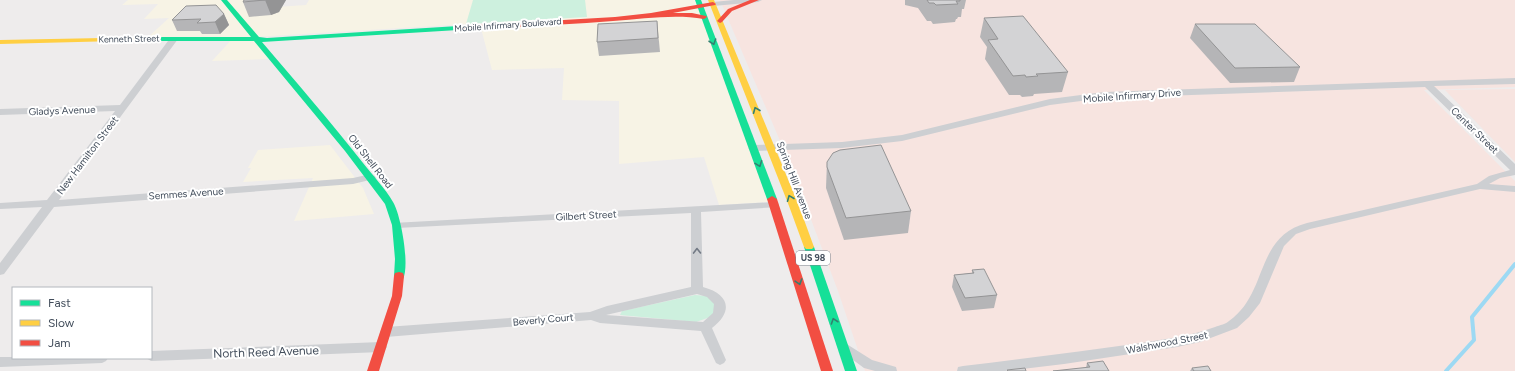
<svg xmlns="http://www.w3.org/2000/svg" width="1515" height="371" font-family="Figtree,sans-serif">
  <rect width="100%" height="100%" fill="#eeecec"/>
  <g fill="#f7f3e5">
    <polygon points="128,0 265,0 261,8 306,5 309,0 695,0 768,202 719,205 704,157 619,164 619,101 562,100 564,68 492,70 482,32 484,23 252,37 268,59 212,61 234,37 147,38 169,18 144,19 158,4 122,5"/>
    <polygon points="330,145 363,188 374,214 294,221 313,178 243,182 251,168 248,168 258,150"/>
  </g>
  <g fill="#f7e4e0">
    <polygon points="720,0 1515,0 1515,87 1424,90 1515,181 1515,371 865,371 838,291 792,169"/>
    <polygon points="1515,89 1515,162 1445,90"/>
  </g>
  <g fill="#cdf0de">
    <polygon points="473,0 585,0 587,17 466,24"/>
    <polygon points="695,295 707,296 715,303 713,316 696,322 620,315 622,311"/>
  </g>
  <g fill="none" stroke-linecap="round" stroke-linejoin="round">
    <polyline stroke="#9dd9f3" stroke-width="4" points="1446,371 1474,340 1472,317 1515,264"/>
    <g fill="#cdcfd2" fill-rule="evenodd">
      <polygon points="734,0 762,0 758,2 713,6 709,4 713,2"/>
      <polygon points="171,37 174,37 178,39 59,200 353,178 371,174 376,177 374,179 353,184 54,207 4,274 0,275 0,263 42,207 0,209 0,203 47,200 115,111 0,115 0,109 120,105"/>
      <path d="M1515 78V84L1434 86 1515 164V175L1500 178 1489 184 1515 186V192L1480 189 1310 229 1296 234 1284 246 1260 303 1249 317 1237 328 1200 342 1177 347 1064 364 1005 371H957L958 367 963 366C1023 359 1082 351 1141 343 1166 339 1191 336 1215 327 1220 325 1226 324 1229 321 1269 293 1254 237 1307 223L1477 184 1489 176 1510 170 1425 87 1104 98 1050 105 902 141 842 148 753 151 748 148 753 145 842 142 902 135 1050 99 1104 92Z"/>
      <path d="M774 202 778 203 779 205 778 207 701 212 703 287C729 294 734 311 712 328L726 360 724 363 720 365 716 363 701 331 600 323 591 320 386 337 382 335 380 332 382 329 386 327 590 312 607 306 691 287V213L397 228 393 227 392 225 393 223ZM697 294 707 297 714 304 713 313 703 322 606 315Z"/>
      <polygon points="381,342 385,344 387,347 385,350 381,352 151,361 146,358 151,358 151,351"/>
      <polygon points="845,343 872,360 896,367 897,371 875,371 864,368 841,351 839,348 841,345"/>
      <polygon points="0,357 13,357 13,358 108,358 106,361 102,363 0,367"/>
    </g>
    <g fill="#16e098" fill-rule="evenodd">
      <path d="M221 0H227L259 37 267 38 458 26 461 28 458 30 262 42C296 82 331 122 363 163 373 176 385 188 393 202 401 215 410 265 403 279H395L394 276 395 259 392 225 385 204 345 151 254 41H154L151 39 154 37H251Z"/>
      <polygon points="695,0 701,0 777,199 775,201 769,201 767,199"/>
      <polygon points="809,244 812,245 814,247 857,371 845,371 804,247 806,245"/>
    </g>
    <g fill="#ffcf43" fill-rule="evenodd">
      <polygon points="708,0 714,0 799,206 814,247 812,249 806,249 804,247 789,206"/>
      <polygon points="154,37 156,38 156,40 0,44 0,40"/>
    </g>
    <g fill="#f24e42" fill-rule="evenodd">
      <polygon points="750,0 759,0 732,11 722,22 720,23 717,21 728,9"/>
      <path d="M713 2 716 4 715 5 673 13H692L706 16 707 17 704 19C674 14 644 19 613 21 561 25 510 27 458 30L455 28 458 26 615 17 651 13Z"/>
      <polygon points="772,196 777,199 833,371 821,371 767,199"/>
      <polygon points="399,272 403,273 404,276 402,296 379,371 367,371 392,296 394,276 395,273"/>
    </g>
  </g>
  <g fill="#b5b5b7">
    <polygon points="244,0 286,0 279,12 271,15 249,17 243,2"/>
    <polygon points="905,0 966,0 964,9 962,9 961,17 958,17 957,19 956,19 955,22 933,24 931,21 927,21 918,8 905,5"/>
    <polygon points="224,14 229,25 220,34 202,34 200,31 177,31 172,20"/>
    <polygon points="984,18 1068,72 1062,92 1034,94 1033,96 1022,97 1020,95 1009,95 985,59 987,47 980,37"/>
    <polygon points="657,21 660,52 599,56 597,42"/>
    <polygon points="1195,24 1300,67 1294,82 1230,83 1190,38"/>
    <polygon points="827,162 911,211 908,233 844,240 826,188"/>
    <polygon points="972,270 997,295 994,308 962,311 952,287 954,275 972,273"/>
    <polygon points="1087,363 1109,371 1086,368"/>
    <polygon points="1192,368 1211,371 1190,371"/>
  </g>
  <g fill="#949495">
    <polygon points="265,0 286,0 279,12 271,15"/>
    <polygon points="224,14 229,25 220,34 215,22"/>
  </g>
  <g fill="#d3d3d5" stroke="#949495">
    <polygon points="244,0 265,0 243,2"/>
    <polygon points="927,0 960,0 960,1 956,1 958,4 936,5 934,3 929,3"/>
    <polygon points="216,5 224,14 215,22 197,23 201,19 172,20 186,6"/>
    <polygon points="1023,16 1068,72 1036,74 1038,76 1026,77 1025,75 1013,76 988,40 998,39 984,18"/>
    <polygon points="657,21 658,38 597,42 598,24"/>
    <polygon points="1195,24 1255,24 1300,67 1235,68"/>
    <polygon points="881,145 911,211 846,218 827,167 827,162 833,153 840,150"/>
    <polygon points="984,269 997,295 965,298 954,275 974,273 972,270"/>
    <polygon points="1103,361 1109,371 1053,371 1090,367 1087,363"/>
    <polygon points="1208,366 1211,371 1194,371 1192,368"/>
    <polygon points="1025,368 1026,371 1008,371 1007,370"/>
  </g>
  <defs><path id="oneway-chevron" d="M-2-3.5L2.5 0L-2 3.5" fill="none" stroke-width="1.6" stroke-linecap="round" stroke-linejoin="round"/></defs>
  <g stroke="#338070">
    <use href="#oneway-chevron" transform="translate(713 42) rotate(71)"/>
    <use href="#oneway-chevron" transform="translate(756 110) rotate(-112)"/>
    <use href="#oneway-chevron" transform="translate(759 164) rotate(69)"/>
    <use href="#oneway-chevron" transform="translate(790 198) rotate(-112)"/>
    <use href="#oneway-chevron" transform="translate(799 282) rotate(72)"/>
    <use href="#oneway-chevron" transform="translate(834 321) rotate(-109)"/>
  </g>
  <use stroke="#737a85" href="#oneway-chevron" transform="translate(697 251) rotate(-91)"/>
  <g text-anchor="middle" stroke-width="4" stroke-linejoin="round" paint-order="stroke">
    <g font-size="9" fill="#424d5b" stroke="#fff">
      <text transform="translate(508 25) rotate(-4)" y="3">Mobile Infirmary Boulevard</text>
      <text transform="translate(129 39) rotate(-1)" y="3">Kenneth Street</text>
    </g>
    <rect fill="#fff" stroke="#7b828c" stroke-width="1" x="796" y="251" width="34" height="14" rx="3"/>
    <g font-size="9" font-weight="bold" fill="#424d5b">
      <text x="813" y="261">US 98</text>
    </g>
    <g font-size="10" fill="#424d5b" stroke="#fff">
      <text transform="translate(1132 95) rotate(-4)" y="4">Mobile Infirmary Drive</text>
      <text transform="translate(62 110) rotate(-2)" y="4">Gladys Avenue</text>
      <text transform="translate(1475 130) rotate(44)" y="4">Center Street</text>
      <text transform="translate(87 155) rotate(-53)" y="4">New Hamilton Street</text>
      <text transform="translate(371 161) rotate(52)" y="4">Old Shell Road</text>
      <text transform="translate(795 180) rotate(69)" y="4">Spring Hill Avenue</text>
      <text transform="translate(186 193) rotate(-4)" y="4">Semmes Avenue</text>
      <text transform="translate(586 215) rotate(-3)" y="4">Gilbert Street</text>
      <text transform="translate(543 319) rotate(-5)" y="4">Beverly Court</text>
      <text transform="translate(1167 342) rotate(-11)" y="4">Walshwood Street</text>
    </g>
    <g font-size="12" fill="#424d5b" stroke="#fff">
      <text transform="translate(266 352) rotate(-2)" y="4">North Reed Avenue</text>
    </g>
  </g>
  <rect x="12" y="287" width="140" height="72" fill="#ffffff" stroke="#b3b8bd"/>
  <rect x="20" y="300" width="20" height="6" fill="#16e098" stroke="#b3b8bd"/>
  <text x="48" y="307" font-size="12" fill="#424d5b">Fast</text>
  <rect x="20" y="320" width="20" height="6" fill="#ffcf43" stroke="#b3b8bd"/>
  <text x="48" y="327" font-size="12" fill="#424d5b">Slow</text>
  <rect x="20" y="340" width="20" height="6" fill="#f24e42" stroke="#b3b8bd"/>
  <text x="48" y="347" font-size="12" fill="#424d5b">Jam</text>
</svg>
